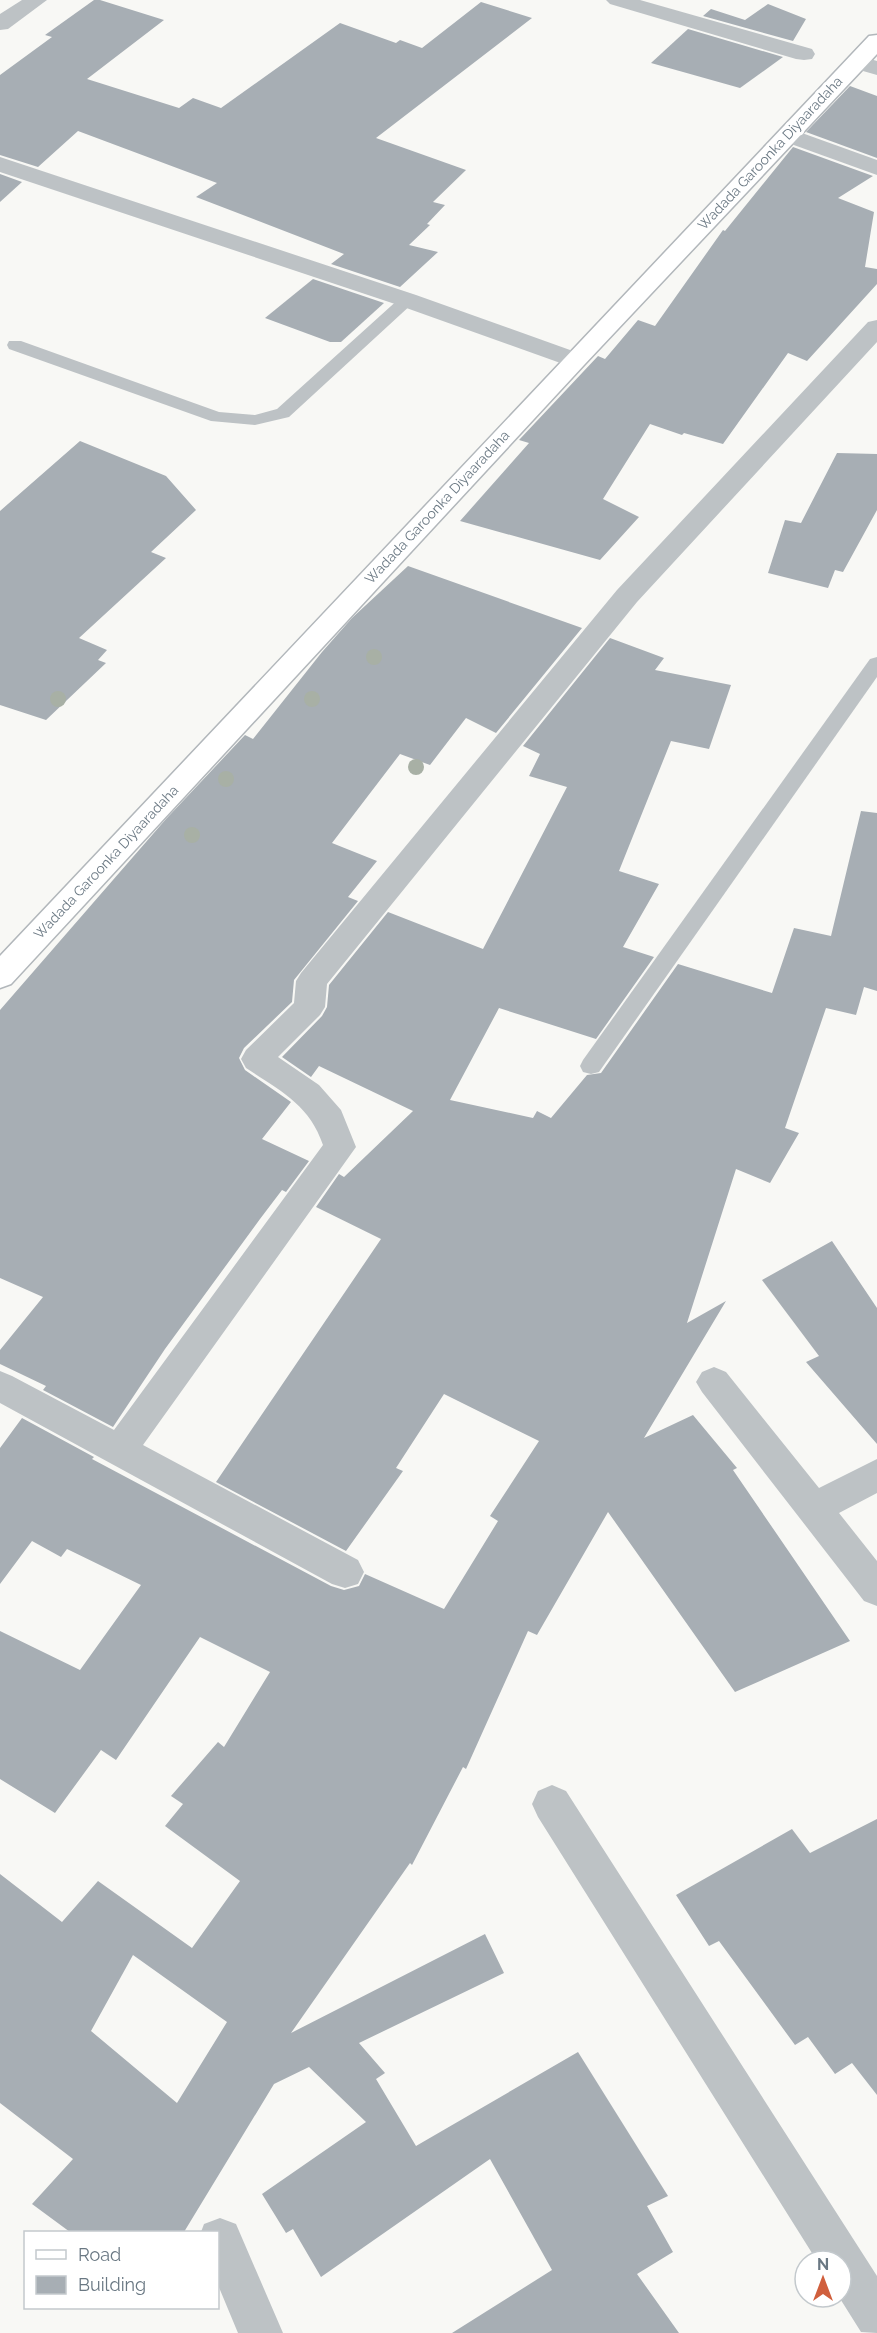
<svg xmlns="http://www.w3.org/2000/svg" width="877" height="2333" font-family="Raleway,sans-serif">
  <rect width="100%" height="100%" fill="#f8f8f5"/>
  <g fill="#a7aeb4" fill-rule="evenodd">
    <polygon points="94,0 100,0 164,20 87,79 179,108 193,98 221,108 340,23 396,43 400,40 422,48 481,2 532,18 376,138 466,170 433,202 445,205 427,224 430,225 409,245 438,252 400,287 331,264 344,254 196,197 217,183 78,131 38,167 0,155 0,75 52,37 45,35"/>
    <polygon points="768,4 806,19 793,41 703,16 711,9 745,20"/>
    <polygon points="688,29 783,57 740,88 651,63"/>
    <polygon points="850,86 877,96 877,158 806,132"/>
    <polygon points="793,147 873,176 838,198 874,212 865,267 877,269 877,284 807,361 788,353 723,444 684,433 682,435 650,424 603,499 639,517 600,560 460,521 529,443 519,440 598,356 605,359 638,320 655,326 723,230 725,231"/>
    <polygon points="0,174 22,182 0,202"/>
    <polygon points="313,279 384,303 341,342 330,342 265,318"/>
    <polygon points="80,441 166,476 196,510 151,552 166,558 79,638 107,650 98,660 106,663 46,720 0,705 0,511"/>
    <polygon points="837,453 877,454 877,510 843,572 835,570 828,588 768,573 785,520 801,523"/>
    <polygon points="408,566 582,628 496,733 466,718 430,765 400,754 332,843 377,861 348,897 358,901 294,980 292,1002 244,1048 239,1058 245,1070 291,1102 262,1139 309,1161 286,1192 282,1190 260,1219 165,1349 113,1427 43,1390 46,1386 0,1364 0,1350 43,1297 0,1278 0,1010 166,819 245,735 253,739 322,652 352,618"/>
    <path d="M610 638 664 658 655 670 731 685 709 749 671 741 619 871 659 884 623 947 654 957 596 1039 499 1008 450 1100 533 1118 537 1111 551 1118 587 1075 601 1073 678 964 772 993 794 928 831 936 861 811 877 813V991L864 987 856 1015 826 1008 785 1128 799 1133 770 1183 736 1169 687 1323 726 1301 644 1438 693 1415 737 1468 733 1470 850 1641 735 1692 608 1512 537 1635 528 1631 466 1769 463 1767 412 1865 410 1863 291 2033 485 1934 504 1973 359 2043 385 2073 376 2079 416 2146 578 2052 668 2196 647 2206 673 2252 637 2274 679 2333H452L552 2270 490 2159 321 2277 293 2229 286 2233 262 2194 366 2122 309 2067 274 2084 184 2232H70L32 2204 73 2159 0 2103V1874L62 1922 98 1881 192 1948 240 1881 165 1826 183 1804 171 1796 218 1742 224 1747 270 1672 200 1637 116 1760 101 1750 55 1813 0 1779V1631L80 1670 141 1585 67 1549 61 1557 32 1541 0 1584V1448L22 1418 94 1457 92 1459 331 1586 344 1590 359 1586 365 1574 444 1609 498 1521 490 1516 539 1441 444 1394 396 1468 403 1471 346 1551 216 1482 381 1239 316 1207 339 1174 344 1177 413 1111 319 1066 311 1077 282 1057 322 1016 327 1007 329 985 388 912 483 949 567 787 529 776 540 754 523 746ZM133 1955 227 2022 177 2103 91 2031Z"/>
    <polygon points="832,1241 877,1308 877,1444 806,1362 819,1356 762,1280"/>
    <polygon points="877,1819 877,2095 852,2063 835,2074 808,2037 795,2045 719,1941 709,1946 676,1895 792,1829 810,1853"/>
  </g>
  <g fill="none" stroke-linecap="round" stroke-linejoin="round">
    <defs>
      <polygon id="secondary" points="877,35 877,54 584,365 11,984 0,988 0,956 869,36"/>
    </defs>
    <use href="#secondary" stroke="#b2b7bb" stroke-width="3"/>
    <g fill="#bdc2c5" fill-rule="evenodd">
      <polygon points="407,295 413,297 415,300 413,303 289,417 255,425 211,421 9,349 7,345 9,341 21,341 219,412 255,415 277,409 401,297"/>
      <polygon points="877,657 877,677 599,1072 591,1074 583,1072 580,1066 583,1060 870,659"/>
    </g>
    <g fill="#bdc2c5" fill-rule="evenodd">
      <polygon points="22,0 47,0 8,29 0,30 0,14"/>
      <polygon points="606,0 640,0 812,49 815,54 812,59 804,60 796,59 610,4"/>
      <polygon points="857,55 877,61 877,75 849,67 846,62 849,57"/>
      <polygon points="788,128 877,160 877,175 780,140 777,135 780,130"/>
      <polygon points="0,157 416,295 584,355 587,360 584,365 575,367 566,365 398,305 0,172"/>
      <path d="M877 320V342L637 602 327 984 325 1007 320 1015 278 1057 319 1085 341 1110 356 1147 143 1445 358 1560 364 1572 358 1584 345 1588 332 1584 0 1403V1371L12 1376 114 1430 323 1145C309 1104 280 1091 246 1068L241 1059 246 1050 294 1003 296 981 301 973 617 590 868 322Z"/>
      <polygon points="714,1367 726,1372 819,1488 877,1459 877,1493 839,1513 877,1561 877,1606 864,1601 702,1392 696,1382 702,1372"/>
      <polygon points="552,1785 566,1791 877,2276 877,2333 861,2332 839,2297 841,2261 817,2261 538,1817 532,1804 538,1791"/>
      <polygon points="220,2218 236,2224 283,2333 238,2333 218,2285 218,2232 201,2232 204,2224"/>
    </g>
    <use href="#secondary" fill="#fff" fill-rule="evenodd"/>
  </g>
  <g fill="#a8b0a5">
    <circle cx="374" cy="657" r="8"/>
    <circle cx="58" cy="699" r="8"/>
    <circle cx="312" cy="699" r="8"/>
    <circle cx="416" cy="767" r="8"/>
    <circle cx="226" cy="779" r="8"/>
    <circle cx="192" cy="835" r="8"/>
  </g>
  <g text-anchor="middle" stroke-width="6" stroke-linejoin="round" paint-order="stroke">
    <g font-size="14" fill="#6a7883" stroke="#fff">
      <text transform="translate(770 153) rotate(-47)" y="5">Wadada Garoonka Diyaaradaha</text>
      <text transform="translate(437 507) rotate(-47)" y="5">Wadada Garoonka Diyaaradaha</text>
      <text transform="translate(106 862) rotate(-47)" y="5">Wadada Garoonka Diyaaradaha</text>
    </g>
  </g>
  <rect x="24" y="2231" width="195" height="78" fill="#ffffff" stroke="#c3c9cd" stroke-width="1.5"/>
  <rect x="36" y="2250" width="30" height="9" fill="#ffffff" stroke="#c3c9cd" stroke-width="1.5"/>
  <text x="78" y="2261" font-size="18" fill="#6a7883">Road</text>
  <rect x="36" y="2276" width="30" height="18" fill="#a7aeb4" stroke="#c3c9cd" stroke-width="1.5"/>
  <text x="78" y="2291" font-size="18" fill="#6a7883">Building</text>
  <g transform="translate(823 2279)"><circle r="28" fill="#ffffff" stroke="#c3c9cd" stroke-width="1.5"/>
  <path d="M0-4.5L10 22L0 15L-10 22Z" fill="#d05f3d"/>
  <text y="-9" font-size="16" font-weight="bold" text-anchor="middle" fill="#6a7883">N</text>
  </g>
</svg>
